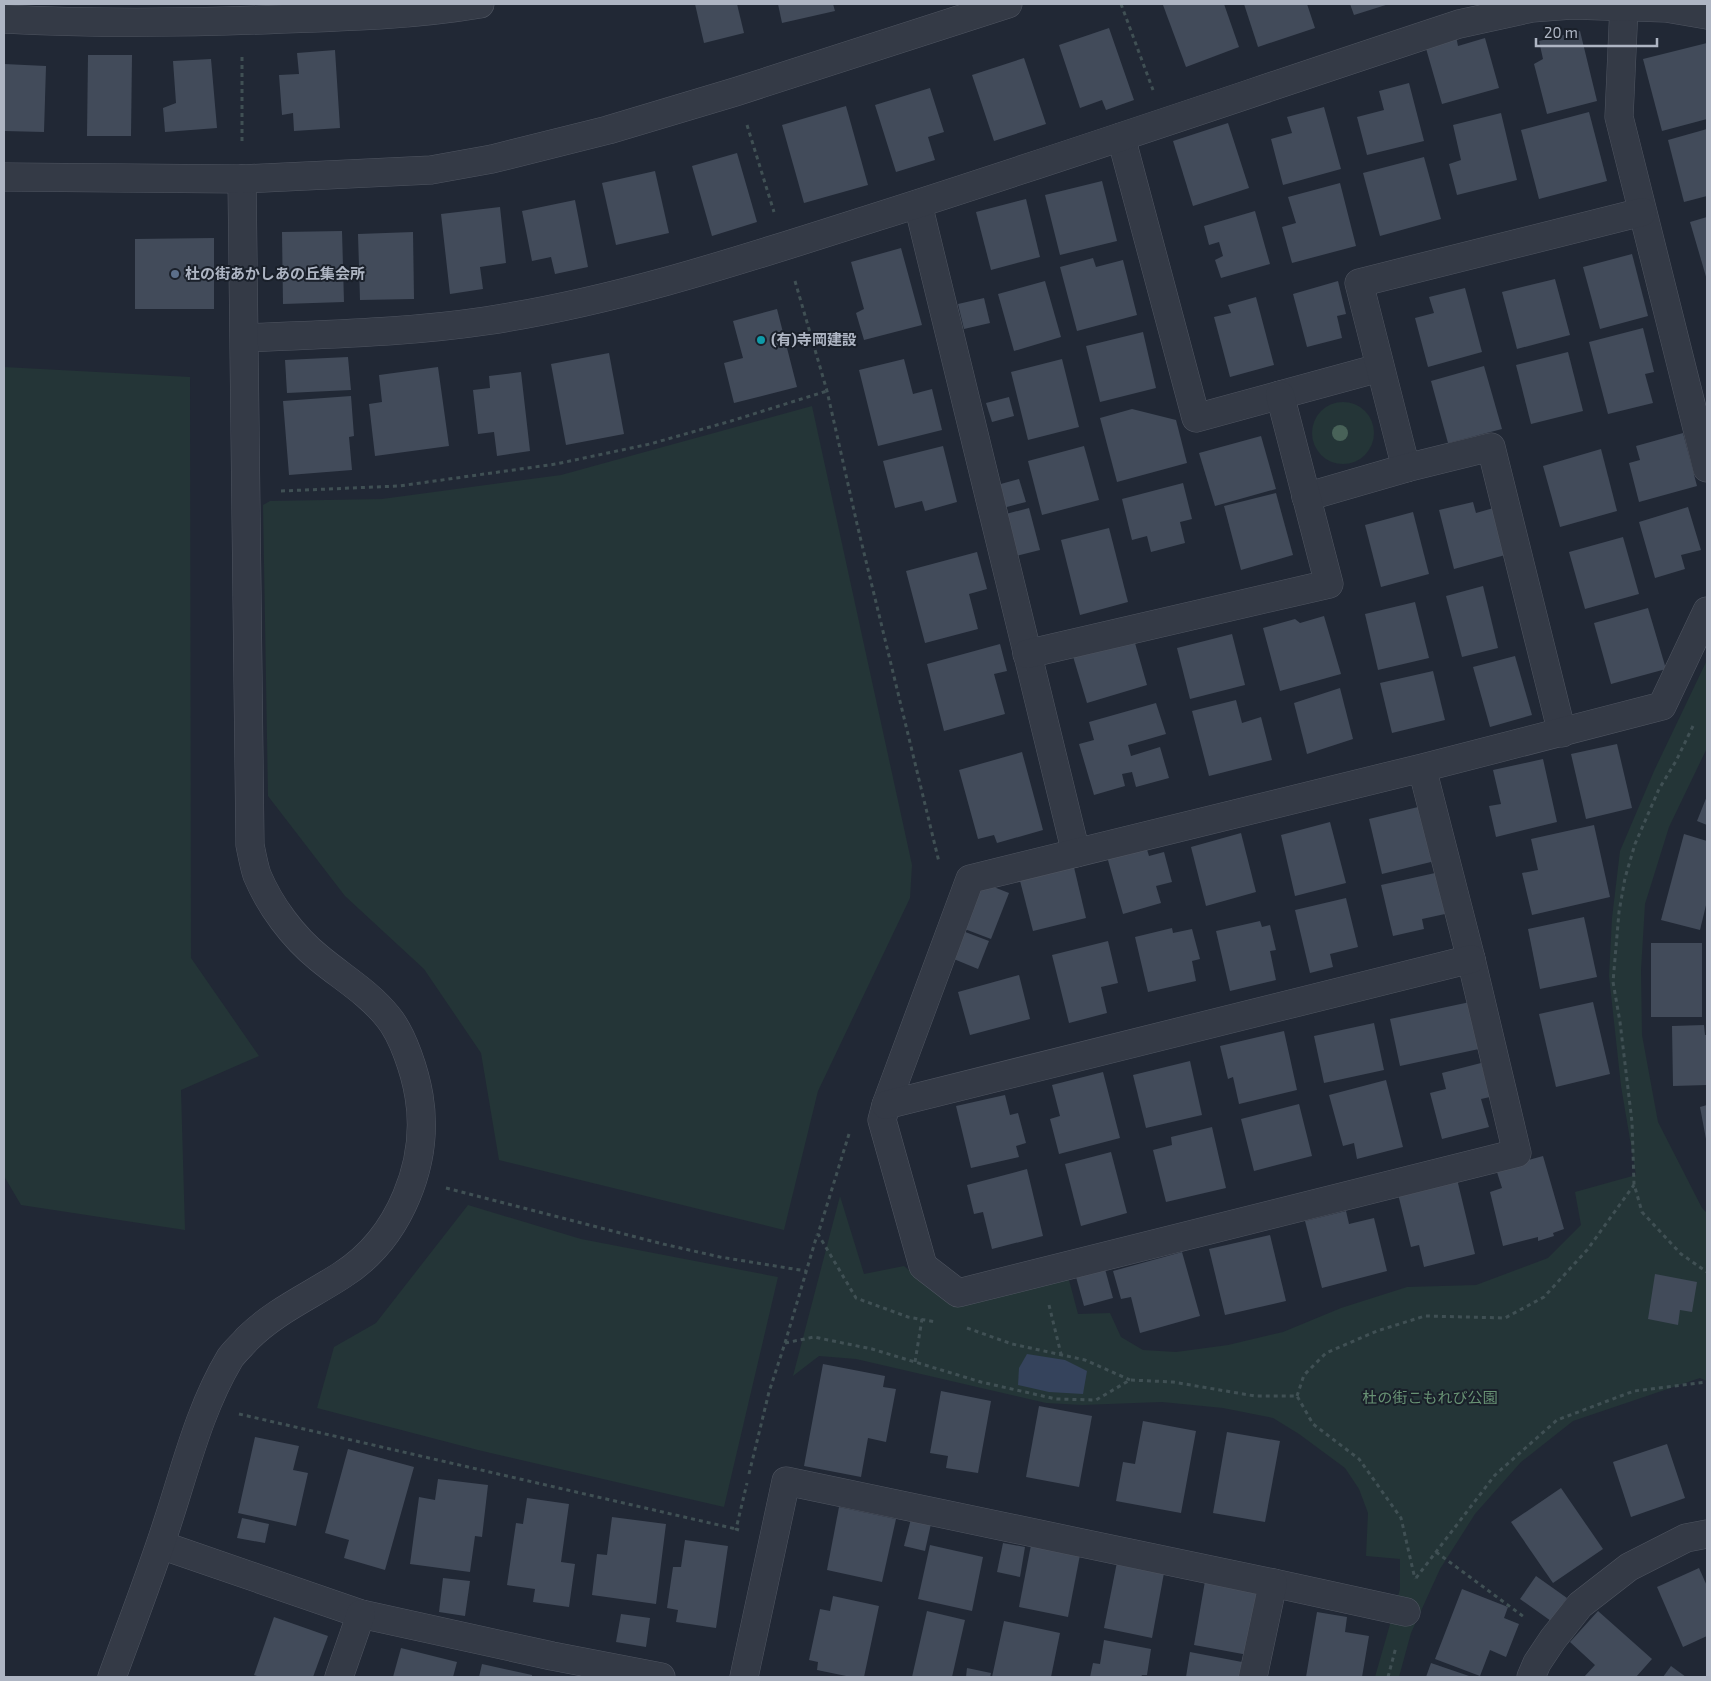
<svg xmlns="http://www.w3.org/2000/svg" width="1711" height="1681" font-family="'Exo 2','Noto Sans JP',sans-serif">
  <rect width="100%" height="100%" fill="#212835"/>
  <g fill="#243537">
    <polygon points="4,367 190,377 191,958 259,1056 181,1090 185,1230 21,1205 4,1176"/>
    <circle cx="1343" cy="433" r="31"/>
    <polygon points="812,406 912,865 910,898 818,1091 784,1230 499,1160 481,1053 424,969 345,896 268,796 263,505 270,501 382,499 561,475"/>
    <polygon points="1707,660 1707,748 1669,827 1645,904 1641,970 1642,1035 1658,1122 1702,1208 1707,1213 1707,1381 1700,1378 1573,1421 1521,1462 1475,1514 1440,1569 1411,1633 1399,1677 1375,1677 1400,1589 1400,1559 1366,1556 1368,1513 1359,1489 1345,1468 1299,1434 1273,1418 1223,1408 1162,1402 1082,1405 1046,1403 856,1359 819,1356 793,1376 840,1196 864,1274 904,1266 953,1306 1068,1276 1078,1314 1110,1313 1121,1337 1143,1350 1176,1352 1228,1345 1283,1332 1341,1308 1407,1287 1476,1285 1548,1258 1581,1225 1575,1192 1636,1175 1621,1086 1609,976 1612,918 1620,851 1654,771"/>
    <polygon points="468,1205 581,1239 778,1277 724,1507 478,1450 317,1408 334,1347 376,1323"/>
  </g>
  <polygon fill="#35435c" points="1027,1354 1065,1360 1087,1371 1083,1394 1049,1392 1018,1385 1019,1368"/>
  <g fill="#424b5a">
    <polygon points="695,4 737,4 744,33 704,43"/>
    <polygon points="778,4 833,4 835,11 782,23"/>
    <polygon points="1167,4 1224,4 1239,47 1186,67 1163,5"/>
    <polygon points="1244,4 1307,4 1315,28 1258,47"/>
    <polygon points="1350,4 1389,4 1354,15"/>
    <polygon points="1109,28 1134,100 1106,110 1102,100 1080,108 1059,45"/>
    <polygon points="1580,31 1597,101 1547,114 1534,64 1543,59 1539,41"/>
    <polygon points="1456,36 1458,46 1485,38 1499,88 1442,104 1425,45"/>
    <polygon points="1707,43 1707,119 1662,131 1643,59"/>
    <polygon points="335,50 340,128 294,131 293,113 282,115 279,75 299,74 297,53"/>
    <polygon points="88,55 132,55 131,136 87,136"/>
    <polygon points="1024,58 1046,124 994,141 972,75"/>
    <polygon points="211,59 217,128 165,132 163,108 176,103 173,61"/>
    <polygon points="4,64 46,66 44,132 4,131"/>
    <polygon points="1409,83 1424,141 1367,155 1357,117 1384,110 1379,91"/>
    <polygon points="930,88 944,132 928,137 935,160 896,172 875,105"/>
    <polygon points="846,106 868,185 804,203 782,125"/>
    <polygon points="1324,107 1341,169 1283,185 1271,139 1292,133 1287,117"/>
    <polygon points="1589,112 1607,181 1539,199 1521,130"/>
    <polygon points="1501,113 1517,180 1457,195 1449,164 1461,160 1453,125"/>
    <polygon points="1228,123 1249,188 1193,206 1173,141"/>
    <polygon points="1707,129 1707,196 1684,202 1668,140"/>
    <polygon points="737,153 757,222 712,236 692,166"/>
    <polygon points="1424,157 1441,219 1380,236 1363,173"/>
    <polygon points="655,171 669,233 616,245 602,183"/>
    <polygon points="1102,181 1117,241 1060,255 1045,195"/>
    <polygon points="1340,183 1356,246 1292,263 1282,227 1296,223 1288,197"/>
    <polygon points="1026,199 1040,257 991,270 976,212"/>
    <polygon points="575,200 588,267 555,274 551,257 532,261 522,211"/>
    <polygon points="500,207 506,263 480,267 483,289 450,294 441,214"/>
    <polygon points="1255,211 1270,264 1221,278 1215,260 1223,256 1219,242 1209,245 1204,226"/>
    <polygon points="1707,217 1707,280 1690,222"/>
    <polygon points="342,231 344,302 283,304 282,232"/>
    <polygon points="413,232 414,299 360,300 358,234"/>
    <polygon points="214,238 214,309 135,309 135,239"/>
    <polygon points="901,248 922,325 864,340 856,313 864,309 851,262"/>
    <polygon points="1632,254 1648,316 1600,329 1583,267"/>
    <polygon points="1093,258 1096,267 1123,260 1137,315 1077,331 1060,267"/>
    <polygon points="1555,279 1570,335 1517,349 1502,292"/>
    <polygon points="1045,281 1061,337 1014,351 998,294"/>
    <polygon points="1338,281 1346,314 1337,316 1342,338 1307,347 1293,294"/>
    <polygon points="1465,288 1482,352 1428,367 1415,318 1434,313 1429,297"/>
    <polygon points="1256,297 1274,365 1230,377 1214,317 1231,313 1228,305"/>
    <polygon points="984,298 990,323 964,329 958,304"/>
    <polygon points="777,309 797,387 734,403 724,363 743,358 733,321"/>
    <polygon points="1643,328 1654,372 1645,374 1653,403 1608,414 1589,342"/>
    <polygon points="1143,332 1156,388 1100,402 1086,346"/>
    <polygon points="1568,352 1583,411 1531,424 1516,365"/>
    <polygon points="609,353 624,434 566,445 551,364"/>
    <polygon points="348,357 351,390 287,393 285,360"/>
    <polygon points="904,359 913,394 932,389 942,430 878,446 859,370"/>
    <polygon points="1062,359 1079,427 1028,440 1011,372"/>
    <polygon points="1484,366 1502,429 1448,443 1431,381"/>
    <polygon points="438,367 449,446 375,456 369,404 382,402 379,375"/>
    <polygon points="521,372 530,451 497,456 494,432 478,434 473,390 490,388 489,376"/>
    <polygon points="351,396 354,436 349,437 352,470 289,475 283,401"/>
    <polygon points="1009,397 1014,416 992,422 986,403"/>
    <polygon points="1132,409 1176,420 1187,463 1117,482 1100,418"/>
    <polygon points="1683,433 1697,486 1639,502 1629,463 1640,460 1636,446"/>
    <polygon points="1261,436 1276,489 1215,506 1199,453"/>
    <polygon points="943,446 957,502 925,511 922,501 895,508 883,461"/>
    <polygon points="1084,446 1099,500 1042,515 1028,461"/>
    <polygon points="1601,449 1617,511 1560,527 1543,466"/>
    <polygon points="1019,479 1026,502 1003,508 997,485"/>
    <polygon points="1183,483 1192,519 1180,522 1185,543 1151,552 1147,536 1132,540 1122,499"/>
    <polygon points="1276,493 1293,555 1241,570 1224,506"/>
    <polygon points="1473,502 1476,513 1497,507 1509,554 1454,569 1439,510"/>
    <polygon points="1688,507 1701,550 1681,555 1685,569 1655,578 1639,522"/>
    <polygon points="1029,508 1040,550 1016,556 1006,514"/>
    <polygon points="1413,512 1429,574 1381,587 1365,525"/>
    <polygon points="1109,528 1128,602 1080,615 1061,540"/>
    <polygon points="1623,537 1639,594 1585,609 1569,552"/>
    <polygon points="977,552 987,589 969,594 978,629 925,643 906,571"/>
    <polygon points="1483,586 1498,648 1462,657 1446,596"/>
    <polygon points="1415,602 1429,658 1378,670 1365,614"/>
    <polygon points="1648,608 1666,669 1611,684 1594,623"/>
    <polygon points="1324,616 1341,674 1280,691 1263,628 1295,619 1300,623"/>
    <polygon points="1232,634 1245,685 1190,699 1177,648"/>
    <polygon points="1133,636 1147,685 1087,703 1072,653"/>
    <polygon points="1000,644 1007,671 994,674 1005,714 944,731 927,664"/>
    <polygon points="1515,656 1532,715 1490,727 1473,667"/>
    <polygon points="1433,671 1445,720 1392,733 1380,683"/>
    <polygon points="1340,688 1353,739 1307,754 1294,703"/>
    <polygon points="1236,700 1242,723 1261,717 1272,760 1209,776 1192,711"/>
    <polygon points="1156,703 1166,734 1128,745 1131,756 1160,747 1169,778 1136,787 1132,772 1122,774 1125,786 1094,795 1079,744 1094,740 1089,722"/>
    <polygon points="1617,744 1632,808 1586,819 1571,754"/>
    <polygon points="1022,752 1043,830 997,843 994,835 978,839 959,770"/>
    <polygon points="1543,759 1557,822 1496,837 1489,806 1501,804 1493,770"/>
    <polygon points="1707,796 1707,825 1697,821"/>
    <polygon points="1422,806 1435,861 1382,874 1369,819"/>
    <polygon points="1330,822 1346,883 1295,896 1281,835"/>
    <polygon points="1594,825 1610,897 1532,915 1522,873 1538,870 1531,839"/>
    <polygon points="1241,833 1256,892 1206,906 1191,847"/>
    <polygon points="1684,834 1707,841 1707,901 1700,930 1661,920"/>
    <polygon points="1145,843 1149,856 1164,852 1172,882 1156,886 1161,903 1123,914 1106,853"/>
    <polygon points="1073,863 1086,918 1033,931 1019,877"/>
    <polygon points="1435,873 1445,914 1422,919 1424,929 1393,936 1381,885"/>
    <polygon points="981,882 1009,893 991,939 962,928"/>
    <polygon points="1346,898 1358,947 1330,954 1333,967 1310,973 1295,910"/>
    <polygon points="1584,917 1597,977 1540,989 1528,929"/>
    <polygon points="1260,921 1262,927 1270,925 1276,950 1270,951 1276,980 1230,991 1216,931"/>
    <polygon points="1172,928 1173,933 1192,929 1200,959 1192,961 1196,981 1148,992 1135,937"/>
    <polygon points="960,930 989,941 978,969 949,957"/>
    <polygon points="1108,941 1118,983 1101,987 1107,1013 1069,1023 1052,955"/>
    <rect x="1651" y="943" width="51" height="74"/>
    <polygon points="1019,975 1030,1019 970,1035 958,992"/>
    <polygon points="1470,1002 1479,1049 1400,1066 1390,1019"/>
    <polygon points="1593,1002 1610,1074 1556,1087 1539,1014"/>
    <polygon points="1374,1023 1384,1070 1324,1083 1314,1036"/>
    <polygon points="1704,1025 1705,1035 1707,1035 1707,1085 1673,1086 1672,1026"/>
    <polygon points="1284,1031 1297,1090 1239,1104 1233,1077 1228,1079 1220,1046"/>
    <polygon points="1190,1061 1202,1115 1146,1128 1133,1075"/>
    <polygon points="1481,1063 1490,1097 1481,1099 1489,1127 1442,1139 1430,1093 1446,1089 1442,1073"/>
    <polygon points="1103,1072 1120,1138 1059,1154 1050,1119 1060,1116 1052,1085"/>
    <polygon points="1386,1080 1403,1147 1357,1159 1354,1143 1343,1146 1329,1095"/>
    <polygon points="1005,1095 1010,1115 1018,1113 1026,1143 1016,1146 1019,1157 971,1168 956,1106"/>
    <polygon points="1299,1104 1312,1156 1254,1171 1241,1119"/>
    <polygon points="1707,1105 1707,1139 1706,1139 1700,1107"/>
    <polygon points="1212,1127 1226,1188 1166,1202 1153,1150 1172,1145 1171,1137"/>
    <polygon points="1111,1152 1127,1213 1081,1226 1065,1164"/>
    <polygon points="1543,1156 1564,1229 1553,1233 1554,1236 1538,1241 1538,1237 1503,1246 1490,1192 1502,1188 1496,1169"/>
    <polygon points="1027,1169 1043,1236 992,1249 983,1212 974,1214 967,1185"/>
    <polygon points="1457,1179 1475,1254 1424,1267 1419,1245 1411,1247 1398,1194"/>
    <polygon points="1346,1211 1349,1224 1374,1218 1387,1271 1322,1288 1305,1221"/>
    <polygon points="1270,1235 1286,1301 1225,1315 1209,1249"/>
    <polygon points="1182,1252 1200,1316 1140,1333 1131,1297 1121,1299 1113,1271"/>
    <polygon points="1105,1269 1113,1298 1084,1306 1076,1277"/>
    <polygon points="1655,1274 1697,1282 1692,1312 1680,1310 1678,1325 1648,1319"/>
    <polygon points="823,1364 885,1376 883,1387 896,1389 886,1442 868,1438 861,1477 804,1466"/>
    <polygon points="941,1391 991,1401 978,1473 946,1468 948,1456 930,1453"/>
    <polygon points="1039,1406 1092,1416 1079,1487 1026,1477"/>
    <polygon points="1143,1421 1196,1431 1181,1513 1116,1501 1123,1462 1135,1464"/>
    <polygon points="1227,1432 1280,1441 1265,1522 1213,1513"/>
    <polygon points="255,1437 299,1446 293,1470 308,1473 296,1526 238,1513"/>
    <polygon points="1667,1444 1685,1498 1631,1517 1613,1462"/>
    <polygon points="348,1449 414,1467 385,1570 344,1558 349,1540 325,1533"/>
    <polygon points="438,1479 488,1485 482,1537 475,1536 470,1572 410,1564 419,1497 435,1500"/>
    <polygon points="1561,1488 1603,1549 1553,1583 1511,1522"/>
    <polygon points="527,1498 569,1504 561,1562 575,1564 569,1607 533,1602 535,1589 507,1585 516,1523 523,1524"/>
    <polygon points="839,1507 896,1519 882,1582 827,1570"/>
    <polygon points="612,1517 666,1524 656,1604 592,1595 597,1554 607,1555"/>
    <polygon points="242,1518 269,1524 265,1543 237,1538"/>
    <polygon points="911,1519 931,1524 925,1551 904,1546"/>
    <polygon points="685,1540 728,1546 716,1628 676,1622 678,1610 667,1608 673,1567 681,1567"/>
    <polygon points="1003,1543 1025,1547 1020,1577 997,1572"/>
    <polygon points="930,1545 983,1557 972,1611 918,1599"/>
    <polygon points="1031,1545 1080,1555 1068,1617 1019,1607"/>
    <polygon points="1118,1557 1164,1573 1152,1638 1104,1628"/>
    <polygon points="1699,1568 1707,1586 1707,1636 1683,1647 1657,1587"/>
    <polygon points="1536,1576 1567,1598 1551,1621 1520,1599"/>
    <polygon points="443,1578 470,1581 465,1616 439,1612"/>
    <polygon points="1205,1581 1260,1591 1248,1655 1194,1645"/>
    <polygon points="1462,1589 1508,1607 1504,1618 1519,1624 1506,1657 1490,1650 1480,1676 1435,1659"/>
    <polygon points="833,1596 879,1606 864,1677 851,1677 817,1670 818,1662 809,1660 820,1609 830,1611"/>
    <polygon points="927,1611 965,1620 952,1677 912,1677"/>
    <polygon points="1598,1611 1652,1659 1636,1677 1584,1677 1595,1665 1570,1642"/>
    <polygon points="1317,1612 1347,1617 1345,1632 1369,1636 1362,1677 1306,1677"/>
    <polygon points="621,1614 650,1618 646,1647 616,1642"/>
    <polygon points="274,1617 328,1636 313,1677 260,1677 254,1675"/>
    <polygon points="1004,1621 1060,1633 1051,1677 992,1677"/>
    <polygon points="1104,1640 1151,1649 1147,1675 1142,1675 1141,1677 1090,1677 1093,1663 1100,1664"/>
    <polygon points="401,1648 457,1662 453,1677 393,1677"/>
    <polygon points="1190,1652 1242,1662 1239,1677 1186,1677"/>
    <polygon points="1431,1663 1472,1677 1426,1677"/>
    <polygon points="482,1664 532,1675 532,1677 479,1677"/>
    <polygon points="1671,1666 1686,1677 1663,1677"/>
    <polygon points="967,1668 991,1673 990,1677 966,1677"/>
  </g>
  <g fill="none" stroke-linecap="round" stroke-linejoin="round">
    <defs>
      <g id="minor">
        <polyline points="1624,6 1619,117 1707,468"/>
        <path d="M4 19C97 24 191 23 284 19 350 17 415 15 480 4"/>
        <polyline points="1121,137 1196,418 1379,368"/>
        <polyline points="918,204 1076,853"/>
        <path d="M245 338C324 334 405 333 485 321 619 301 747 258 876 217 1071 155 1265 88 1459 24L1532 8 1572 5 1666 8 1707 15"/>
        <polyline points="1406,468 1359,283 1642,212"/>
        <polyline points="1306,497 1406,468 1491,447 1562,733"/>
        <polyline points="1027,654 1329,584 1280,395"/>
        <polyline points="1422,768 1471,959 1517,1153 958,1293 923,1266 882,1120 886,1105 970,879 1422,768 1662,706 1707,611"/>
        <polyline points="886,1105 1471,959"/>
        <polyline points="161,1545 361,1614 552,1656 661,1677"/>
        <polyline points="1273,1583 1406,1612"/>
        <path d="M112 1677C131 1625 151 1574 168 1521 186 1466 200 1408 230 1358 235 1351 242 1345 247 1339 275 1311 310 1296 342 1275 400 1238 430 1162 419 1096 415 1072 403 1035 388 1017 369 993 343 978 319 958 293 937 270 906 257 875 254 866 252 855 250 845L242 179"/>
        <polyline points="339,1677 361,1614"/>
        <polyline points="744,1677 786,1481 1273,1583 1253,1677"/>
        <polyline points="1531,1677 1537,1663 1553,1639 1580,1605 1629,1567 1686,1538 1707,1534"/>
      </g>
      <polyline id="tertiary" points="4,177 242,179 431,170 492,159 608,130 735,92 1008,4"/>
    </defs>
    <use href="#minor" stroke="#4f5561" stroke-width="29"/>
    <use href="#tertiary" stroke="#4f5561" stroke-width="29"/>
    <g stroke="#405054" stroke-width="3" stroke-dasharray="4 4" stroke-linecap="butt">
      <polyline points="1121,4 1153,90"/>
      <polyline points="242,57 242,145"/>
      <polyline points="747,125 774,212"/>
      <polyline points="795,281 827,391 857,524 939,862"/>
      <polyline points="281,491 399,486 556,464 650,444 731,421 827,391"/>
      <polyline points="1693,726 1676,761 1659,789 1635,844 1625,878 1619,912 1613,982 1620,1022 1632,1122 1634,1184 1642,1212 1681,1254 1707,1272"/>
      <polyline points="849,1134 818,1234 856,1298 908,1317 936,1322"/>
      <polyline points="446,1188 663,1244 720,1257 806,1271"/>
      <polyline points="1049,1305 1061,1354"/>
      <polyline points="967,1328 1012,1344 1085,1360 1130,1380"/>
      <polyline points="785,1343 817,1235"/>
      <polyline points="915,1362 922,1319"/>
      <polyline points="1297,1396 1304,1375 1326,1353 1377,1331 1425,1316 1505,1318 1544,1297 1587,1250 1634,1185"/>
      <polyline points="239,1414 736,1529"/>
      <polyline points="749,1474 769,1392 785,1343 814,1337 872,1349 981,1382 1056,1399 1096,1400 1130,1380 1173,1382 1255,1396 1297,1396 1313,1424 1359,1459 1401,1518 1415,1579"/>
      <polyline points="739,1530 736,1529 747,1483"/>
      <polyline points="1436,1552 1524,1617"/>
      <polyline points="1416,1578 1495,1475 1557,1420 1634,1391 1707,1382"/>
      <polyline points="1388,1677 1396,1647"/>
    </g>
    <use href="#minor" stroke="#343a46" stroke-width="28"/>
    <use href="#tertiary" stroke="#343a46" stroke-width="28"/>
  </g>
  <circle fill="#486258" cx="1340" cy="433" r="8"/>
  <circle fill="#5c6f8a" stroke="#1a202a" stroke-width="2" cx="175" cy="274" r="5"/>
  <circle fill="#0f9aa8" stroke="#1a202a" stroke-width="2" cx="761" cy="340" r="5"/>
  <g text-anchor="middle" stroke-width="4" stroke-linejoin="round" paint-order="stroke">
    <g font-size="15" font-weight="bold" fill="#aeb5c3" stroke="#1a202a" text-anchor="start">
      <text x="185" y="279">杜の街あかしあの丘集会所</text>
      <text x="771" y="345">(有)寺岡建設</text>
    </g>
    <g font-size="15" fill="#689274" stroke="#1a202a">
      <text x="1430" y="1403">杜の街こもれび公園</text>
    </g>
  </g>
  <rect width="1711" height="1681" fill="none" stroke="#aeb5c3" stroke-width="10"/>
  <path d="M1536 38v8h121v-8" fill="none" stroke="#aeb5c3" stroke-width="2.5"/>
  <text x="1544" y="38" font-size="15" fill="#aeb5c3" stroke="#1a202a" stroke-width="4" paint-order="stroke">20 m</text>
</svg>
